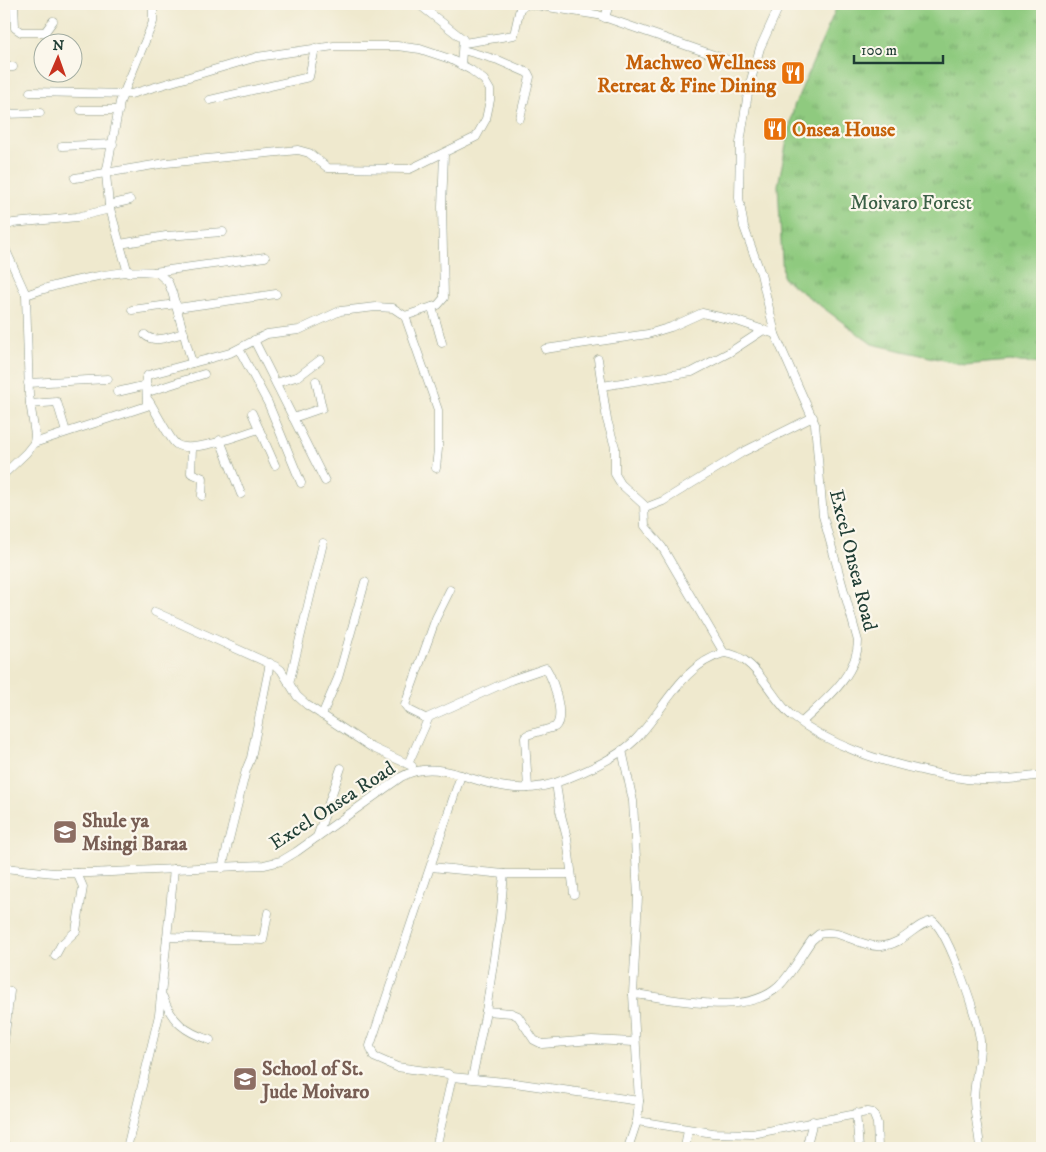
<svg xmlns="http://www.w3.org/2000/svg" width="1046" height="1152" font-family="'IM FELL DW Pica',serif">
  <defs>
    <pattern id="grass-tufts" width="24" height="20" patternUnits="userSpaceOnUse" patternTransform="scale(1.25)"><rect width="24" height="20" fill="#8fca7f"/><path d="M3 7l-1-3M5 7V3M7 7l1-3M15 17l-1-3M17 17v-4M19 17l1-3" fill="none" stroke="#74a569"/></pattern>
  </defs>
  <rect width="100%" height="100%" fill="#fbf7ec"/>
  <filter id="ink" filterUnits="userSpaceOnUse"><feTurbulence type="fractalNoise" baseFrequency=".02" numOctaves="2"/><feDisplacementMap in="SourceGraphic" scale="10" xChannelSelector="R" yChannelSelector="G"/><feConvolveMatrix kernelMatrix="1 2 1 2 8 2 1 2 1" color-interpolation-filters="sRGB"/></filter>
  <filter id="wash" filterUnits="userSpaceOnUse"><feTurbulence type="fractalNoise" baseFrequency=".0096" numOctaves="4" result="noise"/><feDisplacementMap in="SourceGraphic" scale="20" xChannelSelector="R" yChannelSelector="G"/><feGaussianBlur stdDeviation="1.12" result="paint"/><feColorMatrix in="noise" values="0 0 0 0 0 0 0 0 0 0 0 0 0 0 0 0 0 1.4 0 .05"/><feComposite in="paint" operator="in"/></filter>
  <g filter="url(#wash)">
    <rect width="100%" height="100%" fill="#efe9ce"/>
    <polygon fill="url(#grass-tufts)" stroke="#57845a" points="838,4 1042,4 1042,364 1009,361 965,365 872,344 783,278 778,185 794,106"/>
  </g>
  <g filter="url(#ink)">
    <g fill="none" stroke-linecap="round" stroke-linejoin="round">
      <defs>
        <g id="minor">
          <polyline points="14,4 15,28 21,32 45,32 53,21"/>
          <polyline points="422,4 421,6 463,39 461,65"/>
          <path d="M780 4 760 48 749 87 740 143 739 198 744 227 761 274 775 334 815 424 823 516 858 641C858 675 824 701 802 722"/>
          <polyline points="605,18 609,4"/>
          <polyline points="464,43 514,35 520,8 529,4 598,15 754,69"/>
          <polyline points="463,50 498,60 528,73 530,77 520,118"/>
          <polyline points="4,67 13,67"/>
          <polyline points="30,92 131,94 257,57 334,46 397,46 420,49 450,59 471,70 484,80 490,90 490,100 486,119 476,137 410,169 328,168 309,153 298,150 166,163 75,178"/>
          <polyline points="210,100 309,77 315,48"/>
          <polyline points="81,110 119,110"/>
          <polyline points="4,114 40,113"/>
          <polyline points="62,146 113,144"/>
          <polyline points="109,205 130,200"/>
          <polyline points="4,227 13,223 77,217 110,209"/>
          <polyline points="120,244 166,236 223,232"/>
          <polyline points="4,246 26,295 29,395 35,435 34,443 26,453 4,474"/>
          <polyline points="154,272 265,257"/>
          <polyline points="128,273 109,205 106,174 120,102 153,22 153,4"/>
          <path d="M26 295C55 284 129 266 158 273L168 282 172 292 192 363"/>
          <polyline points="432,307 442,343"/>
          <polyline points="177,308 276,294"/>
          <polyline points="132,310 176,304"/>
          <polyline points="405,316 438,305 444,298 442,207 444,154"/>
          <path d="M145 335C154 344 172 336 184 333"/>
          <polyline points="254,340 325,481"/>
          <polyline points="239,349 268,403 301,483"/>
          <polyline points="545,349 648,334 671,327 702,313 737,321 775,334"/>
          <polyline points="598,359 607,420 615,447 615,474 621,484 644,505 645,526 662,547 724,653"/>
          <polyline points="28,383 108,379"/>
          <polyline points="276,383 299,376 320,360"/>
          <polyline points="602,386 692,372 730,352 762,331"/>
          <polyline points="117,392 147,385"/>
          <polyline points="148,392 204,374"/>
          <path d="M149 401C155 410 170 440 176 444 190 455 242 434 259 429"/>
          <polyline points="30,404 57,402 66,432"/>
          <polyline points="252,413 275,465"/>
          <polyline points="293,418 322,408 316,381"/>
          <polyline points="220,440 241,494"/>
          <polyline points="34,443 147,406 146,378 148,375 230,353 267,334 299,330 340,311 376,307 393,308 405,316 438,410 438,449 436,468"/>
          <polyline points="192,448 191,473 203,478 202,496"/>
          <polyline points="645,508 663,501 743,452 813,417"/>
          <polyline points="155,612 277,667 281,670 297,696 307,705 371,747 412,766"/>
          <polyline points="289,684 323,543"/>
          <polyline points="322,715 338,678 365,582"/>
          <polyline points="427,719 409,710 405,705 436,618 450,590"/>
          <polyline points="622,750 633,801 638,897 633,994 639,1101 637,1121 628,1148"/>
          <path d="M408 764 429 717 511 680 546 668C553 679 566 717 555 727L527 735 525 738 528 788"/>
          <polyline points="556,783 560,811 567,838 574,894"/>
          <polyline points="317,837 341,768"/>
          <polyline points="431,867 504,874 571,874"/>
          <path d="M4 868 54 873H90L264 865 281 861 296 852 401 777C437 757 470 783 507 787 527 790 547 787 566 779 589 770 618 757 635 740 664 711 681 665 724 653 757 655 770 698 792 716 831 746 878 761 925 771 943 775 962 780 981 780 1002 780 1022 778 1042 775"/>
          <polyline points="222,868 246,770 251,758 270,663"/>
          <polyline points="167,937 263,940 268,913"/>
          <polyline points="55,956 61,945 76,931 83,887 77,873"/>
          <path d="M633 994C674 998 746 1018 779 986 792 973 801 955 812 940L819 934C842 928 859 948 882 946 905 944 915 923 933 921 949 934 979 1020 980 1041 981 1061 974 1079 974 1099 974 1115 979 1132 980 1148"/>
          <path d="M163 997C172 1022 185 1032 210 1040"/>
          <polyline points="486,1011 511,1013 518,1016 534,1040 542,1044 592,1040 634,1042"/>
          <polyline points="4,1042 10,991"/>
          <polyline points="452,1077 515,1083 639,1101"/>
          <polyline points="472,1078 486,1011 500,918 504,874"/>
          <polyline points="856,1113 859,1148"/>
          <polyline points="637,1121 713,1133 752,1134 867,1112 873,1113 877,1123 878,1148"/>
          <polyline points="4,1143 5,1148"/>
          <polyline points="127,1148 159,1015 174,869"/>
          <polyline points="436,1148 452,1077 448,1074 397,1067 374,1057 370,1046 461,775"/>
          <polyline points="685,1148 688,1130"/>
          <polyline points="806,1148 813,1121"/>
        </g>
      </defs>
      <use href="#minor" stroke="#879381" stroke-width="9"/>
      <use href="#minor" stroke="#fff" stroke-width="8"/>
    </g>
  </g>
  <defs>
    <symbol id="restaurant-square" viewBox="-11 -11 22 22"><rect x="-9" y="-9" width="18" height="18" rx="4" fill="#e8710a" stroke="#fbf7ec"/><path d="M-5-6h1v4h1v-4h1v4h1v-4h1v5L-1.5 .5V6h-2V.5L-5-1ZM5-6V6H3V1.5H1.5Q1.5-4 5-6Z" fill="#fff"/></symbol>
    <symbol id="school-square" viewBox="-11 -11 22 22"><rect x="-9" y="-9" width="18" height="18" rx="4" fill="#8d6e63" stroke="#fbf7ec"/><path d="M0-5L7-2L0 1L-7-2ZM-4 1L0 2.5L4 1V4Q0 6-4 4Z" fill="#fff"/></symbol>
  </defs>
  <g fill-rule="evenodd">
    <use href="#restaurant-square" x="779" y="59" width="28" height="28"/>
    <use href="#restaurant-square" x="761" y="115" width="28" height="28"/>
    <use href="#school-square" x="51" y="818" width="28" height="28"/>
    <use href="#school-square" x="231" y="1065" width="28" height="28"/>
  </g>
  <g text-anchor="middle" stroke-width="4.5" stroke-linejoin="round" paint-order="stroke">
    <g font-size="20" font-weight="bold" fill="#c56008" stroke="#fbf7ec" text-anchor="end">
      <text x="776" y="69">Machweo Wellness<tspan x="776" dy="23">Retreat &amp; Fine Dining</tspan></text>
      <text x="792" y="136" text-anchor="start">Onsea House</text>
    </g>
    <g font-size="20" fill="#3b6047" stroke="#fbf7ec">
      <text x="911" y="209">Moivaro Forest</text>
    </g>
    <g font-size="20" fill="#1f3d34" stroke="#fbf7ec">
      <text transform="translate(854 560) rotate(76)" y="7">Excel Onsea Road</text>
      <text transform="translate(332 805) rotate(-33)" y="7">Excel Onsea Road</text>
    </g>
    <g font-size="20" font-weight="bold" fill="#785e54" stroke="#fbf7ec" text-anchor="start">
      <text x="82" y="827">Shule ya<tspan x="82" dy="23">Msingi Baraa</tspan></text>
      <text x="262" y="1075">School of St.<tspan x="262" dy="23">Jude Moivaro</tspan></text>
    </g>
  </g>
  <rect width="1046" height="1152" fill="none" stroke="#fbf7ec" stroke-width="20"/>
  <g transform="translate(58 58) rotate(2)"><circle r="24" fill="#fbf7ec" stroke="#a3ada2"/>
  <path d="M0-4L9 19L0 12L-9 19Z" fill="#c8321e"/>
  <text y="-8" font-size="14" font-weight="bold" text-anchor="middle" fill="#1f3d34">N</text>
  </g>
  <path d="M854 55v8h89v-8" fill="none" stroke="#1f3d34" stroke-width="2.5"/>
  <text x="861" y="55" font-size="15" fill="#1f3d34" stroke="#fbf7ec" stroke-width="4" paint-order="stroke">100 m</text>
</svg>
